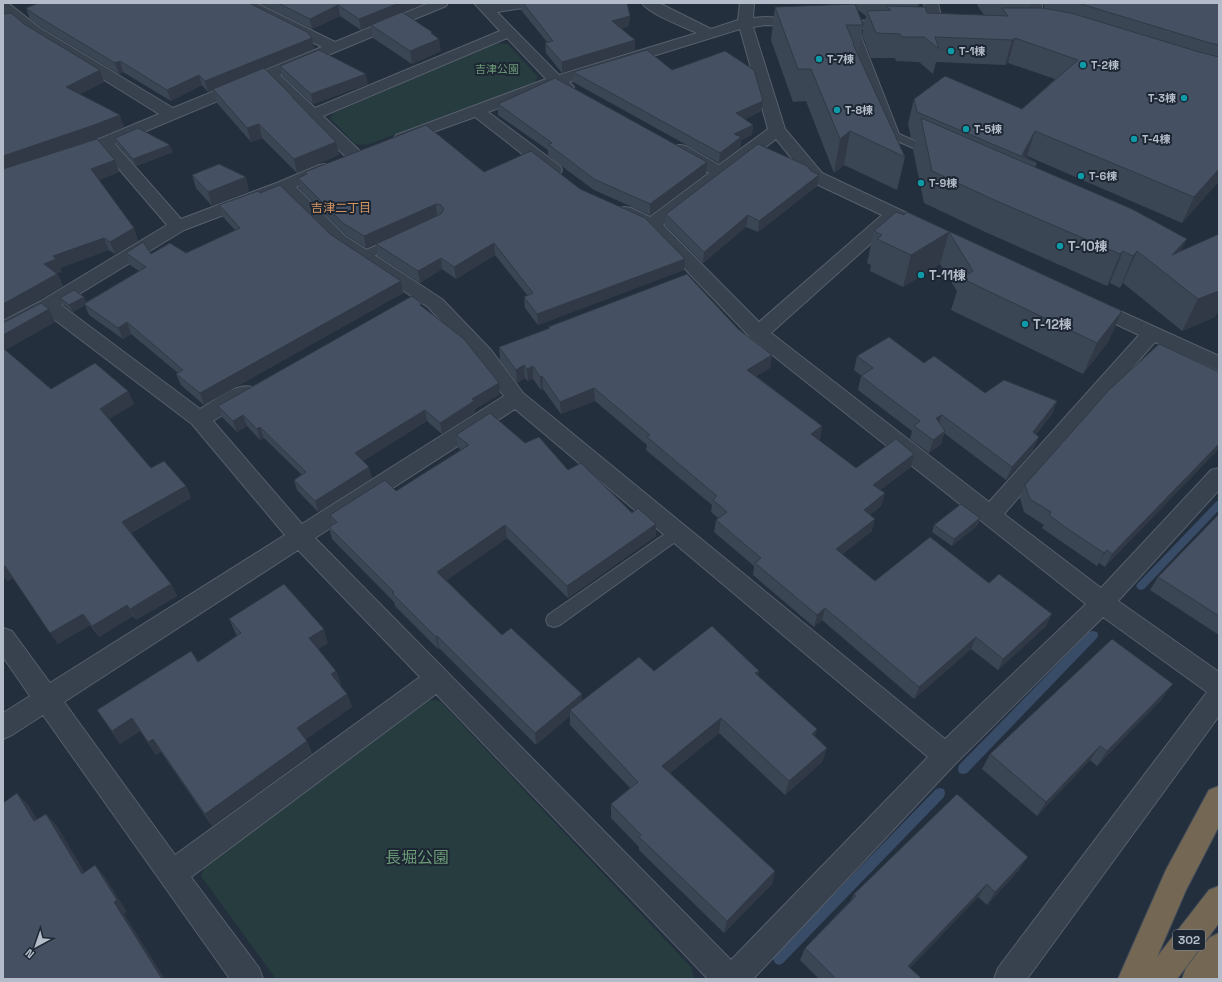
<svg xmlns="http://www.w3.org/2000/svg" width="1222" height="982" font-family="'Space Grotesk','Noto Sans JP',sans-serif">
  <rect width="100%" height="100%" fill="#242f3e"/>
  <g fill="#263c3f">
    <polygon points="496,43 508,44 538,77 535,82 367,145 355,144 330,118 334,113"/>
    <polygon points="423,699 440,701 692,968 694,979 276,979 201,876 207,861"/>
  </g>
  <g fill="none" stroke-linecap="round" stroke-linejoin="round">
    <g fill="#394c67" fill-rule="evenodd">
      <polygon points="1219,500 1219,510 1144,589 1141,590 1138,589 1136,586 1138,583 1216,502"/>
      <polygon points="1093,631 1097,632 1098,635 1097,638 967,773 963,774 959,773 958,769 959,765 1089,632"/>
      <polygon points="940,788 944,789 945,793 944,797 783,963 779,965 775,963 773,959 775,955 936,789"/>
    </g>
    <defs>
      <g id="lane">
        <polygon points="853,26 858,29 899,134 938,151 940,153 938,155 930,155 890,138 888,136 848,29"/>
        <polygon points="396,237 400,238 402,241 400,244 367,259 359,259 357,256 359,253"/>
        <polygon points="677,527 682,529 685,533 682,537 560,625 554,627 548,625 546,620 548,615 672,529"/>
      </g>
      <g id="street">
        <path d="M3 3H8L40 28 173 108 322 47 240 6 238 3H256L335 42 429 3H448L446 6 280 75 315 108 500 31 474 3H536L534 6 529 7 497 12 559 75 697 33C684 27 649 14 642 3H659L711 29 738 20 740 3H754L753 18 765 17 899 22 901 25 899 28 894 29 765 25 753 27 785 129 822 173 926 222 929 226 926 230 920 231 914 230 896 221 771 333 989 502 1139 335 1086 310 1083 306 1086 302 1093 300 1100 302 1219 356V371L1155 342 1004 514 1101 588 1211 470 1219 468V490L1118 601 1219 672V716L1027 979H994L998 968 1207 692 1103 617 955 764 753 979H708L436 694 191 877 259 968 263 979H230L43 715 12 735 3 739V713L30 696 3 657V628L12 631 50 683 285 535 192 424 47 314 10 334 3 336V321L41 301 167 225 102 149 72 158 66 157 64 153 66 149 99 139 159 114 30 34 3 13ZM740 29 768 129 719 165 686 146 680 145 674 146 672 150 674 154 709 173 650 217 631 208 625 207 619 208 616 212 619 216 646 228 751 338 1086 604 945 739 523 393 491 350 442 299 345 236 296 187 331 173 333 169 331 165 325 164 319 165 279 182 181 219 115 144 268 80 349 160 355 161 361 160 363 156 361 152 323 116 507 38 546 79 396 135 394 138 396 141 402 143 408 141 475 117 548 174 554 175 560 174 562 170 560 166 488 112 555 87 566 92 571 90 574 87 569 82ZM776 139 810 181 882 215 759 322 663 225ZM282 193 333 244 428 307 477 360 504 396 302 524 213 421 252 397 255 392 252 387C237 382 214 401 200 409L61 305 184 230ZM515 409 928 757 731 960 315 538ZM298 550 420 677 175 855 64 702Z"/>
        <polygon points="924,3 938,3 943,26 941,29 936,30 931,29 929,26"/>
        <polygon points="1028,3 1042,3 1042,27 1040,30 1035,31 1030,30 1028,27"/>
      </g>
      <g id="highway">
        <polygon points="1219,786 1219,826 1186,890 1157,957 1209,890 1219,886 1219,923 1177,979 1118,979 1166,870 1209,790"/>
        <polygon points="1219,933 1219,979 1182,979 1186,968 1209,938"/>
      </g>
    </defs>
    <use href="#lane" stroke="#565f6c" stroke-width="2"/>
    <use href="#street" stroke="#565f6c" stroke-width="2"/>
    <use href="#highway" stroke="#434c59" stroke-width="2"/>
    <use href="#lane" fill="#38414e" fill-rule="evenodd"/>
    <use href="#street" fill="#38414e" fill-rule="evenodd"/>
    <use href="#highway" fill="#746855" fill-rule="evenodd"/>
  </g>
  <g fill="#3b4654">
    <polygon points="259,3 425,3 403,12 433,34 441,51 412,64 373,38 371,25 361,30 340,16 312,29"/>
    <polygon points="521,3 523,3 629,26 621,29 635,40 635,50 562,73 546,53 545,43 547,42 521,10"/>
    <polygon points="850,3 919,3 918,7 927,13 984,15 977,5 978,3 1032,3 1030,8 1044,8 1044,3 1219,3 1219,181 1182,223 1027,156 1026,157 1037,163 1035,167 1181,251 1215,317 1182,331 1123,283 1120,288 1110,283 1107,286 983,231 924,203 913,150 916,140 911,138 908,124 914,99 1022,109 1055,79 1008,63 1005,65 936,62 933,74 919,62 896,61 895,58 871,58 862,35 866,16 857,9 863,25 858,56 905,157 897,190 844,165 834,173 806,101 793,102 771,40 775,7 851,4"/>
    <polygon points="26,8 312,38 314,49 265,69 293,97 294,99 336,142 339,155 297,173 262,138 251,142 217,103 214,90 208,92 202,85 171,101 123,72 119,74 41,27 30,19"/>
    <polygon points="3,14 24,24 100,70 104,82 80,94 124,127 98,138 72,147 115,160 119,172 99,180 134,228 138,241 115,254 109,250 60,268 61,272 57,273 63,286 3,320"/>
    <polygon points="280,66 368,84 313,104 283,76"/>
    <polygon points="672,70 763,101 761,111 745,119 753,125 752,135 741,140 740,148 719,163 573,82 573,72"/>
    <polygon points="498,104 706,173 650,215 594,190 548,156 548,150 498,115"/>
    <polygon points="115,138 173,152 136,166 118,145"/>
    <polygon points="811,171 819,175 817,186 758,232 746,227 703,263 665,225 666,214"/>
    <polygon points="305,172 484,172 684,270 538,325 525,308 524,297 527,295 495,255 456,279 442,269 420,283 378,256 376,244 402,232 366,248 346,235 300,189 298,178 305,175"/>
    <polygon points="192,175 249,191 212,206 196,188"/>
    <polygon points="260,193 330,234 401,281 403,293 204,405 181,385 176,374 178,373 131,334 123,339 89,315 85,305 73,312 64,305 60,298 84,297 86,302 139,271 130,265 126,253 151,254 186,253 235,230 223,217 219,205"/>
    <polygon points="907,212 1122,311 1108,342 1083,374 951,310 957,291 940,264 903,287 870,271 871,265 867,263 874,231 904,215"/>
    <polygon points="422,307 500,394 475,409 475,412 442,434 427,421 363,461 372,478 318,512 297,490 294,480 302,475 264,438 260,440 247,426 237,432 222,417 218,406"/>
    <polygon points="49,309 55,322 5,350 51,389 128,391 134,404 109,419 151,468 186,486 191,498 131,533 171,584 177,596 136,620 133,616 99,637 90,625 58,644 13,578 7,581 5,577 3,578 3,323"/>
    <polygon points="548,327 738,329 772,355 770,368 756,376 822,426 820,439 818,440 856,468 914,454 911,467 880,490 885,493 881,506 870,515 872,531 842,554 875,581 1046,626 998,670 971,649 914,699 822,620 814,627 753,575 754,566 714,532 716,520 718,518 711,512 712,505 646,450 647,445 595,401 561,414 543,389 541,390 533,379 528,381 525,378 517,383 500,360 499,347 549,329"/>
    <polygon points="857,356 924,363 985,393 1057,401 1052,414 1036,434 1033,450 1006,480 944,433 941,444 929,453 910,439 912,431 858,390 861,376 862,376 854,370"/>
    <polygon points="1219,372 1105,567 1099,563 1097,566 1062,542 1042,528 1044,525 1024,512 1020,498 1025,485"/>
    <polygon points="456,435 525,443 568,470 656,536 568,598 507,538 446,580 502,635 582,701 654,671 758,676 815,736 827,748 822,762 785,795 719,733 670,773 775,871 772,884 724,933 639,850 639,847 611,818 611,804 630,788 570,725 570,716 536,745 439,648 438,649 395,606 394,602 332,539 329,527 333,524 330,515 396,491 461,450 458,447"/>
    <polygon points="1219,514 1219,635 1150,590 1158,577"/>
    <polygon points="980,518 978,525 952,546 932,532 934,525"/>
    <polygon points="229,619 328,643 318,649 336,671 341,684 340,685 347,694 352,707 306,739 312,753 212,826 161,752 156,755 140,731 120,744 97,710 198,662 237,636 235,632"/>
    <polygon points="1162,699 1097,766 1090,760 1037,816 982,769 990,754"/>
    <polygon points="1019,870 987,905 978,897 910,968 922,979 819,979 800,960 805,948 851,900 854,894"/>
  </g>
  <g fill="#303945">
    <polygon points="399,3 425,3 361,30 359,19"/>
    <polygon points="338,5 340,16 312,29 310,19"/>
    <polygon points="630,16 629,26 612,31 612,21"/>
    <polygon points="432,32 434,41 439,39 441,51 412,64 410,51 431,33"/>
    <polygon points="312,38 314,49 208,92 205,81"/>
    <polygon points="1015,38 1008,63 1005,65 1012,40"/>
    <polygon points="635,40 635,50 562,73 562,62"/>
    <polygon points="120,61 123,72 119,74 115,63"/>
    <polygon points="100,70 104,82 71,99 66,87"/>
    <polygon points="366,74 368,84 313,104 311,94"/>
    <polygon points="199,75 202,85 171,101 167,90"/>
    <polygon points="763,101 761,111 735,124 736,113"/>
    <polygon points="120,115 124,127 98,138 3,170 3,156"/>
    <polygon points="259,124 262,138 251,142 247,128"/>
    <polygon points="753,125 752,135 741,140 740,148 719,163 720,153 734,134"/>
    <polygon points="850,131 844,165 834,173 840,139"/>
    <polygon points="1035,131 1027,156 1025,158 1022,157"/>
    <polygon points="336,142 339,155 297,173 294,159"/>
    <polygon points="170,145 173,152 136,166 133,159"/>
    <polygon points="115,160 119,172 96,181 91,169"/>
    <polygon points="707,162 706,173 650,215 650,204"/>
    <polygon points="1219,169 1219,181 1182,223 1194,197"/>
    <polygon points="819,175 817,186 758,232 759,221"/>
    <polygon points="246,177 249,191 212,206 208,192"/>
    <polygon points="436,204 437,216 366,248 364,236"/>
    <polygon points="748,215 746,227 703,263 704,252"/>
    <polygon points="134,228 138,241 115,254 110,242"/>
    <polygon points="949,232 940,264 903,287 911,255"/>
    <polygon points="104,238 109,250 60,268 61,272 50,276 44,264 53,256"/>
    <polygon points="1187,239 1171,271 1172,255"/>
    <polygon points="494,243 495,255 456,279 454,267"/>
    <polygon points="1123,251 1110,283 1107,286 1120,254"/>
    <polygon points="1137,251 1123,283 1120,288 1133,256"/>
    <polygon points="441,258 442,269 420,283 418,271"/>
    <polygon points="685,259 684,270 538,325 537,314"/>
    <polygon points="57,274 63,286 3,320 3,304"/>
    <polygon points="401,281 403,293 204,405 200,393"/>
    <polygon points="1219,291 1219,310 1215,317 1182,331 1198,299"/>
    <polygon points="84,297 87,304 84,304 85,305 73,312 69,305"/>
    <polygon points="49,309 55,322 3,351 3,335"/>
    <polygon points="1122,311 1108,342 1083,374 1097,343"/>
    <polygon points="127,322 131,334 123,339 118,328"/>
    <polygon points="772,355 770,368 745,382 747,370"/>
    <polygon points="524,365 525,378 517,383 516,370"/>
    <polygon points="533,366 533,379 528,381 527,369"/>
    <polygon points="542,376 543,389 541,390 540,377"/>
    <polygon points="499,383 500,394 475,409 475,412 442,434 440,423 472,399"/>
    <polygon points="594,388 595,401 561,414 560,402"/>
    <polygon points="128,391 134,404 106,421 100,409"/>
    <polygon points="1057,401 1052,414 1028,445 1033,432"/>
    <polygon points="425,410 427,421 358,464 355,453"/>
    <polygon points="243,415 247,426 237,432 233,421"/>
    <polygon points="942,415 937,428 936,418"/>
    <polygon points="822,426 820,439 808,447 811,434"/>
    <polygon points="260,427 264,438 260,440 257,429"/>
    <polygon points="945,431 941,444 929,453 933,440"/>
    <polygon points="1039,437 1033,450 1006,480 1012,467"/>
    <polygon points="1219,444 1219,449 1105,567 1112,554"/>
    <polygon points="914,454 911,467 870,497 873,485"/>
    <polygon points="369,467 372,478 318,512 315,501"/>
    <polygon points="186,486 191,498 128,534 122,522"/>
    <polygon points="885,493 881,506 861,522 864,510"/>
    <polygon points="980,518 978,525 952,546 954,539"/>
    <polygon points="875,519 872,531 833,562 836,549"/>
    <polygon points="656,524 656,536 568,598 567,586"/>
    <polygon points="505,525 507,538 440,585 437,572"/>
    <polygon points="1107,550 1099,563 1097,566 1104,553"/>
    <polygon points="5,566 13,577 7,581 3,574 3,567"/>
    <polygon points="171,584 177,596 136,620 130,609"/>
    <polygon points="127,605 133,616 99,637 92,626"/>
    <polygon points="825,608 822,620 814,627 817,615"/>
    <polygon points="83,614 90,625 58,644 50,633"/>
    <polygon points="1052,614 1046,626 998,670 1003,659"/>
    <polygon points="324,629 328,643 314,652 309,638"/>
    <polygon points="437,636 439,648 438,649 436,637"/>
    <polygon points="976,637 971,649 914,699 919,687"/>
    <polygon points="336,671 341,684 335,688 331,674"/>
    <polygon points="759,671 756,686 755,673"/>
    <polygon points="1173,684 1162,699 1097,766 1107,751"/>
    <polygon points="347,694 352,707 303,741 297,728"/>
    <polygon points="582,694 582,706 570,710 570,716 536,745 535,733"/>
    <polygon points="132,718 140,731 120,744 112,731"/>
    <polygon points="721,718 719,733 661,780 662,766"/>
    <polygon points="817,729 813,744 812,734"/>
    <polygon points="153,739 161,752 156,755 148,742"/>
    <polygon points="307,741 312,753 212,826 205,814"/>
    <polygon points="1100,746 1090,760 1037,816 1046,802"/>
    <polygon points="827,748 822,762 785,795 789,781"/>
    <polygon points="17,793 29,806 46,834 34,821"/>
    <polygon points="46,814 57,826 93,886 82,874"/>
    <polygon points="1028,857 1019,870 987,905 995,892"/>
    <polygon points="95,865 105,877 127,912 124,914 165,979 162,979 114,902"/>
    <polygon points="775,871 772,884 724,933 727,921"/>
    <polygon points="987,884 978,897 901,977 908,966"/>
  </g>
  <g fill="#455162" stroke="#303945">
    <polygon points="39,3 249,3 307,32 312,38 205,81 199,75 167,90 120,61 115,63 37,16 26,8"/>
    <polygon points="278,3 399,3 359,19 338,5 310,19"/>
    <polygon points="523,3 627,3 630,16 612,21 635,40 562,62 545,43 553,41"/>
    <polygon points="1078,3 1219,3 1219,45 1210,43"/>
    <polygon points="855,4 863,25 846,25 854,44 853,44 905,157 850,131 840,139 811,69 798,69 775,7"/>
    <polygon points="886,6 925,7 927,13 1008,16 1002,8 1042,8 1071,13 1199,52 1219,57 1219,169 1194,197 1035,131 1022,155 1037,163 917,112 914,99 945,76 1022,109 1078,60 1015,38 1012,40 935,37 939,49 924,37 901,37 900,34 876,33 867,11 891,10"/>
    <polygon points="402,12 432,32 431,33 439,39 410,51 371,25"/>
    <polygon points="11,13 24,24 100,70 66,87 120,115 94,125 3,156 3,14"/>
    <polygon points="319,50 366,74 311,94 280,66"/>
    <polygon points="647,50 672,70 725,51 754,70 763,101 736,113 753,125 734,134 741,137 720,153 573,72"/>
    <polygon points="264,68 293,97 292,97 336,142 294,159 259,124 247,128 213,89"/>
    <polygon points="555,78 707,162 650,204 594,179 548,144 552,143 498,104"/>
    <polygon points="921,118 1132,209 1187,239 1172,255 1219,234 1219,291 1198,299 1137,251 1133,256 1123,251 1120,254 992,199 932,171"/>
    <polygon points="426,125 484,172 531,151 580,189 645,218 685,259 537,314 524,297 533,293 494,243 454,267 441,258 418,271 376,244 441,214 444,209 441,205 436,204 364,236 343,223 298,178 307,174 305,172"/>
    <polygon points="138,128 170,145 133,159 115,138"/>
    <polygon points="97,139 115,160 91,169 134,228 110,242 104,238 53,256 56,259 44,264 57,274 3,304 3,169"/>
    <polygon points="758,144 807,166 811,171 819,175 759,221 748,215 704,252 666,214"/>
    <polygon points="219,164 246,177 208,192 192,175"/>
    <polygon points="280,185 330,234 401,281 200,393 176,374 183,370 127,322 118,328 84,304 146,267 126,253 143,242 151,254 170,243 186,253 240,228 219,205 258,191 260,193"/>
    <polygon points="896,212 904,215 907,212 1122,311 1097,343 961,278 973,271 949,232 911,255 877,239 882,235 874,231"/>
    <polygon points="687,274 738,329 772,355 747,370 822,426 811,434 856,468 896,439 914,454 873,485 885,493 864,510 875,519 836,549 875,581 930,537 989,583 999,574 1052,614 1003,659 976,637 919,687 825,608 817,615 755,563 761,558 716,520 727,512 713,500 717,496 647,437 650,435 594,388 560,402 542,376 540,377 533,366 527,369 524,365 516,370 499,347 550,328 548,327"/>
    <polygon points="74,290 84,297 69,305 60,298"/>
    <polygon points="412,296 422,304 420,305 464,339 499,383 472,399 474,401 440,423 425,410 355,453 369,467 315,501 294,480 306,472 260,427 257,429 243,415 233,421 218,406"/>
    <polygon points="41,303 49,309 3,335 3,323"/>
    <polygon points="889,337 924,363 934,356 985,393 1004,380 1057,401 1033,432 1039,437 1012,467 942,415 936,418 945,431 933,440 914,426 920,421 861,376 873,368 857,356"/>
    <polygon points="1159,344 1219,372 1219,444 1112,554 1107,550 1104,553 1068,529 1049,515 1051,512 1030,499 1025,485 1109,390"/>
    <polygon points="3,348 51,389 95,363 128,391 100,409 151,468 164,461 186,486 122,522 171,584 130,609 127,605 92,626 83,614 50,633 5,566 3,567"/>
    <polygon points="490,413 525,443 539,437 568,470 581,463 632,513 638,508 656,524 567,586 505,525 437,572 502,635 511,628 582,694 535,733 437,636 436,637 392,593 394,592 329,527 337,522 330,515 385,480 396,491 469,445 456,435"/>
    <polygon points="961,504 980,518 954,539 934,525"/>
    <polygon points="1219,514 1219,616 1158,577"/>
    <polygon points="284,584 324,629 309,638 336,671 331,674 347,694 297,728 307,741 205,814 153,739 148,742 132,718 112,731 97,710 191,651 198,662 241,633 229,619"/>
    <polygon points="712,626 759,671 755,673 817,729 812,734 827,748 789,781 721,718 662,766 775,871 727,921 639,837 641,835 611,804 638,782 570,710 639,657 654,671"/>
    <polygon points="1112,639 1173,684 1107,751 1100,746 1046,802 990,754"/>
    <polygon points="17,793 34,821 46,814 82,874 95,865 117,900 114,902 162,979 3,979 3,803"/>
    <polygon points="957,794 1028,857 995,892 987,884 908,966 922,979 836,979 805,948 856,896 854,894"/>
  </g>
  <g fill="#0f9aa8" stroke="#1d2633" stroke-width="1.5">
    <circle cx="951" cy="51" r="4"/>
    <circle cx="819" cy="59" r="4"/>
    <circle cx="1083" cy="65" r="4"/>
    <circle cx="1184" cy="98" r="4"/>
    <circle cx="837" cy="110" r="4"/>
    <circle cx="966" cy="129" r="4"/>
    <circle cx="1134" cy="139" r="4"/>
    <circle cx="1081" cy="176" r="4"/>
    <circle cx="921" cy="183" r="4"/>
    <circle cx="1060" cy="246" r="4"/>
    <circle cx="921" cy="275" r="4"/>
    <circle cx="1025" cy="324" r="4"/>
  </g>
  <g text-anchor="middle" stroke-width="4" stroke-linejoin="round" paint-order="stroke">
    <g font-size="11" font-weight="bold" fill="#b4bcc9" stroke="#1d2633" text-anchor="start">
      <text x="959" y="55">T-1棟</text>
      <text x="827" y="63">T-7棟</text>
      <text x="1091" y="69">T-2棟</text>
      <text x="1176" y="102" text-anchor="end">T-3棟</text>
      <text x="845" y="114">T-8棟</text>
      <text x="974" y="133">T-5棟</text>
      <text x="1142" y="143">T-4棟</text>
      <text x="1089" y="180">T-6棟</text>
      <text x="929" y="187">T-9棟</text>
    </g>
    <g font-size="11" fill="#6b9a76" stroke="#1d2633">
      <text x="497" y="73">吉津公園</text>
    </g>
    <g font-size="12" fill="#d59563" stroke="#1d2633">
      <text x="341" y="212">吉津二丁目</text>
    </g>
    <rect fill="#1d2633" stroke="#878f9c" stroke-width="1" x="1173" y="930" width="32" height="20" rx="3"/>
    <g font-size="12" font-weight="bold" fill="#b4bcc9">
      <text x="1189" y="944">302</text>
    </g>
    <g font-size="13" font-weight="bold" fill="#b4bcc9" stroke="#1d2633" text-anchor="start">
      <text x="1068" y="251">T-10棟</text>
      <text x="929" y="280">T-11棟</text>
      <text x="1033" y="329">T-12棟</text>
    </g>
    <g font-size="16" fill="#6b9a76" stroke="#1d2633">
      <text x="417" y="863">長堀公園</text>
    </g>
  </g>
  <rect width="1222" height="982" fill="none" stroke="#b4bcc9" stroke-width="8"/>
  <g transform="translate(36 946) rotate(220)" stroke="#1d2633" stroke-width="3" paint-order="stroke">
  <path d="M0-3L7 15L0 10L-7 15Z" fill="#b4bcc9"/>
  <text y="-6" font-size="11" font-weight="bold" text-anchor="middle" fill="#b4bcc9">N</text>
  </g>
</svg>
